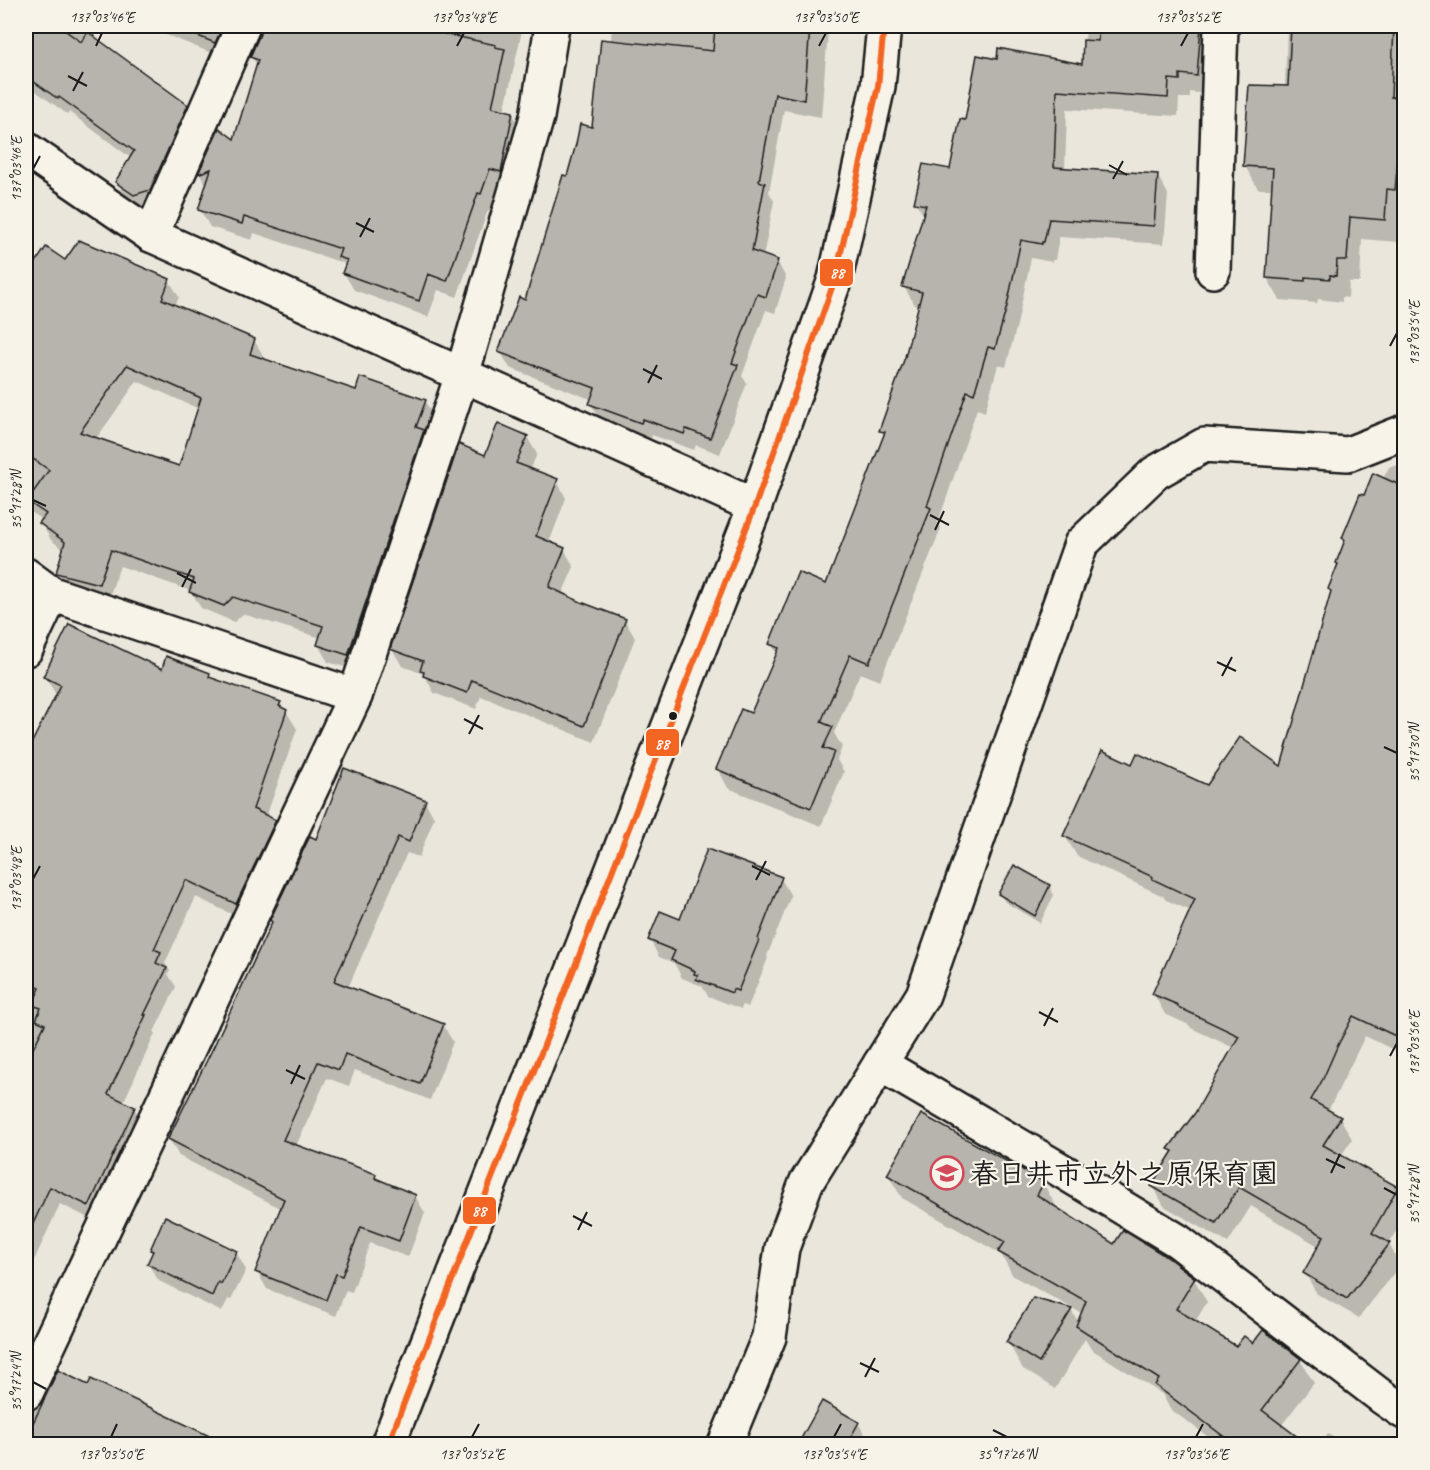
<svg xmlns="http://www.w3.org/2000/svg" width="1430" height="1470" font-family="Caveat,'Klee One',sans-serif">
  <rect width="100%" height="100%" fill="#eae6dc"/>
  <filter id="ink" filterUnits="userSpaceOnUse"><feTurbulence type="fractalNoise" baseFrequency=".0167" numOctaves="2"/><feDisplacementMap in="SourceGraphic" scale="12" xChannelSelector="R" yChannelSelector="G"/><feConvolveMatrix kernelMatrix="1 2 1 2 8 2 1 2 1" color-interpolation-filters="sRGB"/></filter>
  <g filter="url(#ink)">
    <g fill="#0003" fill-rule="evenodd">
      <polygon points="26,26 77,26 187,106 196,122 145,211 126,199 117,182 131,158 69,112 67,114 26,84"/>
      <polygon points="144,26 243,26 224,58"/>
      <polygon points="263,26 523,26 504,112 512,113 522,130 510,188 499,185 491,211 488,210 457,297 438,290 428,317 354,290 344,273 346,268 343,263 254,233 252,240 210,227 200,210 207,186 200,174 219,130 235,141 258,67 252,57 262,33"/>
      <polygon points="612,26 825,26 828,31 821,117 784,110 769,192 774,201 763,257 777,261 786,278 775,313 766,310 742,376 747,383 720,454 696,445 694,450 652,435 651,439 601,421 591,404 593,400 510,368 500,351 526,302 568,178 593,128 611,41"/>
      <polygon points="1086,26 1201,26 1211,43 1207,94 1190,92 1190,98 1179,98 1178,116 1067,109 1065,169 1157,175 1168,194 1164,244 1059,237 1055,260 1052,260 1052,262 1031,258 1017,325 1006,367 998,365 985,412 977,409 938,523 941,528 880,681 860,673 834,733 842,747 837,760 844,772 821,826 728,788 718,769 752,715 778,656 771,643 827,586 885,437 881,430 906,357 920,307 915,305 904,287 924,216 916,203 952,171 966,122 998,61 1083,66"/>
      <polygon points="1287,26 1404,26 1404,211 1400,211 1398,242 1362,239 1360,282 1349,282 1348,298 1342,297 1342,302 1318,299 1317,303 1280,300 1267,278 1273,189 1258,189 1245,166 1285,88"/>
      <path d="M47 249 66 262 169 280 179 297 175 306 254 340 264 357 263 360 357 392 425 401 434 418 358 671 328 662 318 645 321 638 243 614 234 622 201 608 191 591 120 566 108 600 68 589 58 572 64 550 51 540 41 523 43 521 26 508V279ZM137 381 199 409 180 468 96 439Z"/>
      <polygon points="527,437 537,454 530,470 557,481 566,498 549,543 564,549 574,567 562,594 625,621 635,638 594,742 481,696 476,709 434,693 424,674 402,666 392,649 486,457"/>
      <polygon points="1404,464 1404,723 1327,698 1404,764 1404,1055 1365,1036 1328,1111 1340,1118 1352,1139 1341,1156 1397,1188 1404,1202 1404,1217 1389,1244 1400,1265 1359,1318 1317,1294 1305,1273 1320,1247 1251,1206 1228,1243 1164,1206 1153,1186 1173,1154 1170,1149 1196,1114 1234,1048 1191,1028 1189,1025 1165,1014 1153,993 1191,911 1166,900 1163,896 1077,856 1065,836 1133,766 1207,787 1282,768 1332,594 1329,589 1346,542 1344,538 1365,497 1383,479 1389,467"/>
      <polygon points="163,671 209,675 212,679 280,703 284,710 286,711 297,729 266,817 275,821 285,839 246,921 196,897 165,963 170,971 168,974 176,987 154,1032 155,1034 123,1103 134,1108 144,1126 99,1223 60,1204 26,1278 26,757 57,696 45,677"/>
      <polygon points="425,801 434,818 419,857 407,853 348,988 443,1025 453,1042 430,1100 355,1070 349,1086 327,1078 296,1146 375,1175 378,1181 415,1196 425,1213 408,1257 370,1243 352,1292 346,1290 336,1316 267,1289 257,1272 282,1209 179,1156 169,1139 317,841"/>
      <polygon points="781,879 791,896 767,956 768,958 748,1007 743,1005 741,1009 708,996 702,986 682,978 674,963 659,957 650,940 681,921"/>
      <polygon points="1049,886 1054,895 1040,923 1005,902 1000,894"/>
      <polygon points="888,1175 1043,1183 1056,1206 1055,1208 1114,1246 1194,1279 1207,1302 1195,1322 1237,1348 1254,1345 1300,1360 1314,1383 1281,1426 1305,1444 1218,1444 1170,1409 1162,1394 1091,1349 1085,1339 1055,1389 1023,1369 1008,1342 1071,1310 1079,1323 1083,1314 1013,1276 1001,1254 902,1198"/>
      <polygon points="152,1250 236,1252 246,1270 231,1300 228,1299 222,1312 159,1281 148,1264 154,1253"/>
      <polygon points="44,1402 192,1442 191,1444 26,1444 26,1413 38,1409"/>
      <polygon points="822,1403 858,1423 869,1441 867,1444 799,1444"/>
      <polygon points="1328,1434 1344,1444 1321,1444"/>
    </g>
    <g fill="#b6b4ac" stroke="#1c1c1c" stroke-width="1.5" fill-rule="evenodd">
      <polygon points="26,26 59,26 81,42 88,32 188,105 150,190 134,195 115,182 134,151 59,97 58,99 26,76"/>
      <polygon points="176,26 223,26 215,43 176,27"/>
      <polygon points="261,26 409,26 496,45 495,47 505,49 492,107 513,112 501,172 490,169 481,194 478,193 447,281 428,274 419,301 342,273 347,260 338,257 341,249 244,217 242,224 198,210 211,169 198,174 219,128 234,139 258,60 250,57 260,34"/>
      <polygon points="715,26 797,26 797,27 810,28 804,100 775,94 759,181 765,183 752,251 778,260 766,297 757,294 732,363 738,365 710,438 686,429 684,434 643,419 641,423 589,404 595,388 498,352 519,297 525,300 563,175 567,176 576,144 580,124 592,127 601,39 713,51"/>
      <polygon points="1099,26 1201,26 1197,76 1180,74 1180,80 1169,79 1168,98 1057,90 1054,167 1158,174 1154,226 1049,219 1044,242 1042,242 1042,244 1021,240 1007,306 995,349 988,347 974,394 967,391 927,506 931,508 869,663 850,655 821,722 833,727 823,748 834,752 811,808 716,769 741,709 751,713 779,648 769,644 798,572 826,584 885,432 879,431 905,357 922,292 902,287 926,205 914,203 923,164 950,169 960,119 965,120 977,55 997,59 998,48 1082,64 1083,40 1098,41"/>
      <polygon points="1291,26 1394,26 1391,97 1404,99 1395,190 1387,189 1385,220 1350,217 1347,260 1337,260 1336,276 1330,275 1330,279 1305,277 1305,281 1266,278 1273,168 1243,166 1249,85 1288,86"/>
      <path d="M79 240 170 279 162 299 255 339 250 354 356 390 360 377 426 400 416 427 424 430 348 655 317 645 323 626 233 597 224 606 189 592 194 579 111 550 99 584 56 573 65 542 39 523 46 514 27 501 49 470 26 454V277L46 247 65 260ZM127 365 201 398 179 466 80 432Z"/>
      <polygon points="498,423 528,436 516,463 558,479 536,536 565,548 549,587 581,602 626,619 584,726 472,680 467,693 423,676 424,672 420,671 423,661 390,649 459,444 485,455"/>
      <polygon points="1373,473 1404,487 1404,1040 1353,1016 1337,1047 1323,1079 1311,1100 1341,1117 1323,1145 1398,1187 1372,1233 1390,1243 1347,1299 1303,1273 1324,1236 1239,1187 1216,1223 1151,1186 1173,1151 1168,1149 1195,1113 1239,1036 1178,1007 1178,1005 1152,994 1195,899 1152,879 1153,877 1063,836 1102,750 1132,764 1137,753 1207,785 1240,737 1281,766 1331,591 1328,589 1338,564 1336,563 1345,540 1342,538 1360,494 1364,495"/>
      <polygon points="69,624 162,669 166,656 210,673 209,677 281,702 279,706 287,710 253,809 276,820 236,904 186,880 154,949 161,952 156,963 167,968 144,1015 146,1015 108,1094 135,1107 89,1206 50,1187 26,1239 26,1063 45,1024 36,1020 41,1008 32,1005 40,988 26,981 26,754 61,685 43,677"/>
      <polygon points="344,768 426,800 409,842 398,837 355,936 334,981 444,1024 420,1084 345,1054 339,1070 318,1062 283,1140 376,1174 375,1178 416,1195 399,1241 361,1227 342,1276 336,1274 326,1300 255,1272 284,1199 168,1139 213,1048 272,922 270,920 310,836 316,839"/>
      <polygon points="707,849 782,877 758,939 759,940 738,991 733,989 732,993 696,979 698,975 694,974 695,971 671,960 675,951 648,940 660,911 680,919"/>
      <polygon points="1014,865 1050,885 1035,916 998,894"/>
      <polygon points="921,1114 1044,1182 1037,1195 1114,1244 1123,1230 1167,1257 1195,1278 1176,1309 1236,1346 1244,1336 1253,1343 1263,1330 1301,1359 1262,1410 1307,1444 1234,1444 1155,1385 1159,1379 1076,1326 1086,1301 998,1252 1005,1242 887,1175"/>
      <polygon points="165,1216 237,1251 221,1284 218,1282 212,1296 147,1264 153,1251 150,1250"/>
      <polygon points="1033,1298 1072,1309 1039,1363 1006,1342"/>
      <polygon points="58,1370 88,1385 91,1379 226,1444 26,1444 26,1438"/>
      <polygon points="822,1401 859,1422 847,1444 798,1444"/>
    </g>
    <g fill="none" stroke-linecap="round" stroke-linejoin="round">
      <defs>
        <g id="minor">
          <polyline points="26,149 151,235 755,506"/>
          <polyline points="151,235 243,26"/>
          <polyline points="1213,271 1221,26"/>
          <polyline points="26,575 52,594 355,696"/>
          <polyline points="26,649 52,594"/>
          <polyline points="880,1064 1064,1172 1178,1241 1382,1397 1404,1412"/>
          <polyline points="26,1393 355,696 462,375 537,117 552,26"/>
          <polyline points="725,1444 769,1337 782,1248 806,1183 923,995 1081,544 1155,473 1204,445 1348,454 1404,432"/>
        </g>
        <polyline id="major" points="388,1444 755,506 835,279 878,86 884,26"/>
      </defs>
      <use href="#minor" stroke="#1c1c1c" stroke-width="38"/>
      <use href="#major" stroke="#1c1c1c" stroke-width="38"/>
      <use href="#minor" stroke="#f7f3e8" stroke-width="33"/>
      <use href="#major" stroke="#f7f3e8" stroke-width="33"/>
      <defs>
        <polyline id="bus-1" points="388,1444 755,506 835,279 878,86 884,26"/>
      </defs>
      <use href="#bus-1" stroke="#f7f3e8" stroke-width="10"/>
      <use href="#bus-1" stroke="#f26522" stroke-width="6"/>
    </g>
  </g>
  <path fill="none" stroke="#1c1c1c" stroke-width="2" d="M96 46 102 33M457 46 464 33M819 46 826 33M1181 46 1188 33M68 76 87 86M73 91 83 72M1109 165 1127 175M33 169 40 156M1113 179 1123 161M356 223 374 232M360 237 370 218M1390 346 1397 333M643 369 662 379M648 383 657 365M33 500 46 506M930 515 949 525M935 530 944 511M177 573 196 583M182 587 191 569M1217 662 1236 671M1222 676 1232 657M464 719 483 729M469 734 479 715M1384 747 1397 753M752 866 770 875M33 879 40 866M756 880 766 861M1039 1012 1058 1022M1044 1026 1053 1008M1390 1056 1397 1043M286 1070 305 1079M291 1084 300 1065M1326 1159 1345 1168M1331 1173 1340 1154M1384 1188 1397 1195M573 1216 592 1226M578 1230 587 1212M860 1363 879 1372M865 1377 875 1358M33 1382 46 1389M993 1430 1007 1437M111 1437 117 1424M472 1437 479 1424M834 1437 841 1424M1196 1437 1203 1424"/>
  <defs>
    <symbol id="school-ring" viewBox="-11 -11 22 22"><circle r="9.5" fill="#f7f3e8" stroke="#d1495b" stroke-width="1.5"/><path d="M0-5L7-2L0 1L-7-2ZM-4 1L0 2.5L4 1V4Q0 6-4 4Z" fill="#d1495b"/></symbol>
  </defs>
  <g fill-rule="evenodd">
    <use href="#school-ring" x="928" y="1154" width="38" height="38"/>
  </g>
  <circle fill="#1c1c1c" stroke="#f7f3e8" stroke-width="2" cx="673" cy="716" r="5"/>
  <g text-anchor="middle" stroke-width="4.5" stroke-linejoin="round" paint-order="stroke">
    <g font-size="28" font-weight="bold" fill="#1c1c1c" stroke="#f7f3e8" text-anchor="start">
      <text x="970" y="1183">春日井市立外之原保育園</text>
    </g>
  </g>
  <g stroke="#f7f3e8" stroke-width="2">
    <rect x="819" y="258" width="35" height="29" rx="6" fill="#f26522"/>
    <rect x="645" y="728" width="35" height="29" rx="6" fill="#f26522"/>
    <rect x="462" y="1196" width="35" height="29" rx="6" fill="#f26522"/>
  </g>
  <g font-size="16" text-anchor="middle" font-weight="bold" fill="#fff">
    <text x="837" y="278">88</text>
    <text x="662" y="749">88</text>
    <text x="479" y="1216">88</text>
  </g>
  <rect width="1430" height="1470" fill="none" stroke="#f7f3e8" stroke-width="66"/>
  <rect x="33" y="33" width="1364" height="1404" fill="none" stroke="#1c1c1c" stroke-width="2"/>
  <g font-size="15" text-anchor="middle" fill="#1c1c1c">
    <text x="102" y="22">137°03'46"E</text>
    <text x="464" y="22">137°03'48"E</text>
    <text x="826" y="22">137°03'50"E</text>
    <text x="1188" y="22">137°03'52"E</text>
    <text transform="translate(16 169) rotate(-90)" y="5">137°03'46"E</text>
    <text transform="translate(1414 333) rotate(-90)" y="5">137°03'54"E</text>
    <text transform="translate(16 500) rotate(-90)" y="5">35°17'28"N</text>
    <text transform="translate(1414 753) rotate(-90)" y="5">35°17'30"N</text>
    <text transform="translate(16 879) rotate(-90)" y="5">137°03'48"E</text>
    <text transform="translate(1414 1043) rotate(-90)" y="5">137°03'56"E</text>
    <text transform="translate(1414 1195) rotate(-90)" y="5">35°17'28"N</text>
    <text transform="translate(16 1382) rotate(-90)" y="5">35°17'24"N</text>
    <text x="111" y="1459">137°03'50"E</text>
    <text x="472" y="1459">137°03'52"E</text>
    <text x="834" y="1459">137°03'54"E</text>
    <text x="1007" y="1459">35°17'26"N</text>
    <text x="1196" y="1459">137°03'56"E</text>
  </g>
</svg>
